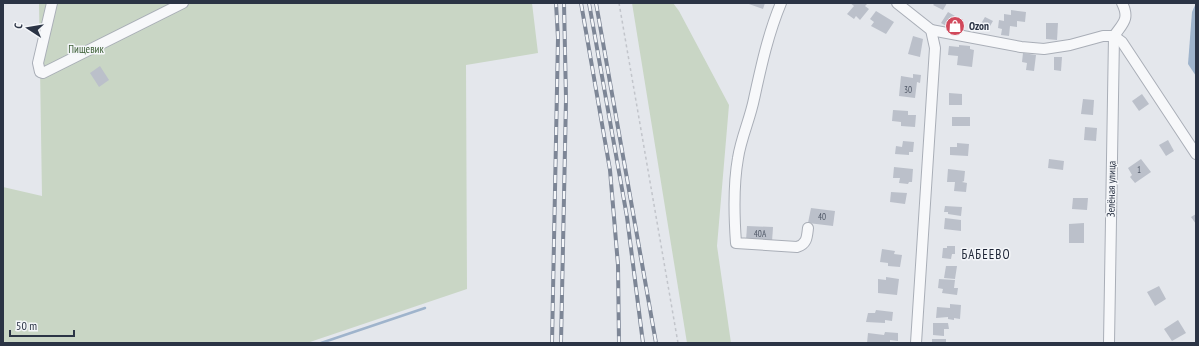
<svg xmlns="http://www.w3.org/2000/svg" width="1199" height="346" font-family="'PT Sans Narrow',sans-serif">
  <rect width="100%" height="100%" fill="#e4e7ec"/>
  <g fill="#c9d6c5">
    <polygon points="39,3 532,3 538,53 466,65 467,289 307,343 3,343 3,187 42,196"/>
    <polygon points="632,3 673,3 679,11 729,105 717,246 731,343 687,343"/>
  </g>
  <polygon fill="#9fb4cc" points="1196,3 1196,76 1188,64 1192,12"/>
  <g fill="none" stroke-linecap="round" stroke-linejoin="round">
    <polyline stroke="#9fb4cc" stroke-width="2.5" points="321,343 425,308"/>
  </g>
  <g fill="#bbc0ca">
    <polygon points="746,3 765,3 763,9"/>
    <polygon points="850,3 868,3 865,6 869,9 860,20 856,16 854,19 847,14 854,6"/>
    <polygon points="935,3 947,3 943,10 933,5"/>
    <polygon points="1011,10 1026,12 1025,22 1017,21 1017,27 1010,26 1009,36 1001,35 1002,29 998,28 999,20 1004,21 1004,14 1011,15"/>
    <polygon points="876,11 894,22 886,34 871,26 874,22 870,19"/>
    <polygon points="948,12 962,20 955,31 941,23"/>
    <polygon points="985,17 993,21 987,31 979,27"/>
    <polygon points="1046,23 1058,23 1057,40 1046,39"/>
    <polygon points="913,36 923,39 920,57 908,54"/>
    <polygon points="959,45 970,46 970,49 974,50 972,67 957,65 958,56 948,55 949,46 959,47"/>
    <polygon points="1023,53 1036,55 1034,71 1026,70 1027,63 1022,62"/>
    <polygon points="1054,57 1062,57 1061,71 1054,70"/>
    <polygon points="100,66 109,80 99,87 90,73"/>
    <polygon points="913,74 921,75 920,83 917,82 915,98 899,96 901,76 913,78"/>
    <polygon points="949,93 962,94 962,105 949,105"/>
    <polygon points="1142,94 1149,104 1139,111 1132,101"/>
    <polygon points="1083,99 1094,100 1093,115 1081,114"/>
    <polygon points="893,110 908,111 908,115 916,115 915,127 901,126 901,122 892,121"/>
    <rect x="952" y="117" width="18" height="9"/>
    <polygon points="1085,127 1097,128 1096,141 1084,140"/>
    <polygon points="1168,140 1174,151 1166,156 1159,145"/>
    <polygon points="903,141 914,142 913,152 909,152 909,155 895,154 896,146 902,147"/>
    <polygon points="957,143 969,144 968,156 950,155 950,147 957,147"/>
    <polygon points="1049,159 1064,161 1063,170 1048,168"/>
    <polygon points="1141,159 1151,172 1135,183 1130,177 1132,175 1128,168"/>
    <polygon points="894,167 913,169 912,182 909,182 908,184 899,183 900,178 893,178"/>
    <polygon points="948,169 965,171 964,181 962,182 967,183 966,192 954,191 955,182 947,182"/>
    <polygon points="891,192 907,193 905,204 890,202"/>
    <polygon points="1073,198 1088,198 1087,210 1072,209"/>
    <polygon points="945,206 962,207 961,216 948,214 948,212 944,212"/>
    <polygon points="811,208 835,211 833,226 808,223"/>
    <polygon points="1196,214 1196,224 1191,217"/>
    <polygon points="945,218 961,220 961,231 944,229"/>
    <polygon points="1084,223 1084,243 1069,243 1069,224"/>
    <polygon points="747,226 773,227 772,242 746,241"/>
    <polygon points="947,246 955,246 955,254 952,254 951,259 942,258 943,248 947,248"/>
    <polygon points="882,249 895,251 894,254 902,255 900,267 888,266 888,263 880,262"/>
    <polygon points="946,266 957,266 955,279 944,278"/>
    <polygon points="886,277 899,279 897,295 878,293 878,279 886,280"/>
    <polygon points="939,279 955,280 954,288 958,288 957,295 942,293 943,289 938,288"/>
    <polygon points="1159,286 1166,299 1155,306 1147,292"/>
    <polygon points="950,304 961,305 960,319 954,318 954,320 948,319 948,317 936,318 937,307 950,308"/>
    <polygon points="876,310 893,312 892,321 885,320 885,323 866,322 868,313 875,313"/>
    <polygon points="1178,320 1186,333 1172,341 1164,329"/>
    <polygon points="933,323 948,323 949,329 944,329 944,336 933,335"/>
    <polygon points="885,332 898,333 898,341 890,340 890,343 867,343 868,333 884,335"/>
    <rect x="932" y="339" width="14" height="4"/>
  </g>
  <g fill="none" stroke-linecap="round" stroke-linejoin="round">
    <defs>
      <g id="minor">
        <polyline points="52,3 38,63 40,72 43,73 183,3"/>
        <path d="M781 3C768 34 761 67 754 99 750 119 741 138 738 158 733 186 734 215 736 243L797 247C807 244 807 237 808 228"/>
        <polyline points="897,3 931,30 935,48 916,343"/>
        <polyline points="931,30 1021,47 1044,49 1070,45 1103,36 1114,36 1122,42 1196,154"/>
        <path d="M1114 36C1123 23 1130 19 1122 3"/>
        <polyline points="1109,343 1114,36"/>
      </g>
    </defs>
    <use href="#minor" stroke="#a9aeb7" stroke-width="12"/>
    <polyline stroke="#c2c5cb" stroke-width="1.5" stroke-dasharray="3 3" stroke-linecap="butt" points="619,3 678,343"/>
    <use href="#minor" stroke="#f7f8fa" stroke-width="10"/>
    <defs>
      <g id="rail">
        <polyline points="581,3 610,170 618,265 619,343"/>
        <polyline points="589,3 627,217 643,343"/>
        <polyline points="596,3 656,343"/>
        <polyline points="552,343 558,38 556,3"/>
        <polyline points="561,343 566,99 564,3"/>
      </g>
    </defs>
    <use href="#rail" stroke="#7d8696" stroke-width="4"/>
    <use href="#rail" stroke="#f4f6f9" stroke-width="2.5" stroke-dasharray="8" stroke-linecap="butt"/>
  </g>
  <defs>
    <symbol id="shop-disc" viewBox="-11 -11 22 22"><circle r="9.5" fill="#d1495b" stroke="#f4f6f9"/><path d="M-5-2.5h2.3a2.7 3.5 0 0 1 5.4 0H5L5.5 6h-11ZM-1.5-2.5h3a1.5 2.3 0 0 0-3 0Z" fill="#fff"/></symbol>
  </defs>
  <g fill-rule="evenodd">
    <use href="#shop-disc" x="944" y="15" width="22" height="22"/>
  </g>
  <g text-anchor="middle" stroke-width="3" stroke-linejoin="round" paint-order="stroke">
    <g font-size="9" fill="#4f5766">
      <text x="908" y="93">30</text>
      <text x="1139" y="173">1</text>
      <text x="822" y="220">40</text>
      <text x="760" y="237">40А</text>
    </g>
    <g font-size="11" font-weight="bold" fill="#2b3445" stroke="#f4f6f9" text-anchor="start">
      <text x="969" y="30">Ozon</text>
    </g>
    <g font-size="11" fill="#3f6138" stroke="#f4f6f9">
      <text x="86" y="53">Пищевик</text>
    </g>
    <g font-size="11" fill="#2b3445" stroke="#f4f6f9">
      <text transform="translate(1111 189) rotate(-89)" y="4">Зелёная улица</text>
    </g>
    <g font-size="13" letter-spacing="1" fill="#1d2536" stroke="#f4f6f9">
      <text x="986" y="259">БАБЕЕВО</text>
    </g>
  </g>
  <rect width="1199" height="346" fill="none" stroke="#2b3445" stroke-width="8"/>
  <g transform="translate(28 28) rotate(282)" stroke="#f4f6f9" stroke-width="3" paint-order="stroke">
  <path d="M0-3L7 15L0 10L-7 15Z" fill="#2b3445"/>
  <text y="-6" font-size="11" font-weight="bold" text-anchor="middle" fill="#2b3445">С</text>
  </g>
  <path d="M10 330v6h64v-6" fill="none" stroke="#2b3445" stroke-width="2"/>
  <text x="16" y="330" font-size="12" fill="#2b3445" stroke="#f4f6f9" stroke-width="3" paint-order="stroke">50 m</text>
</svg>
